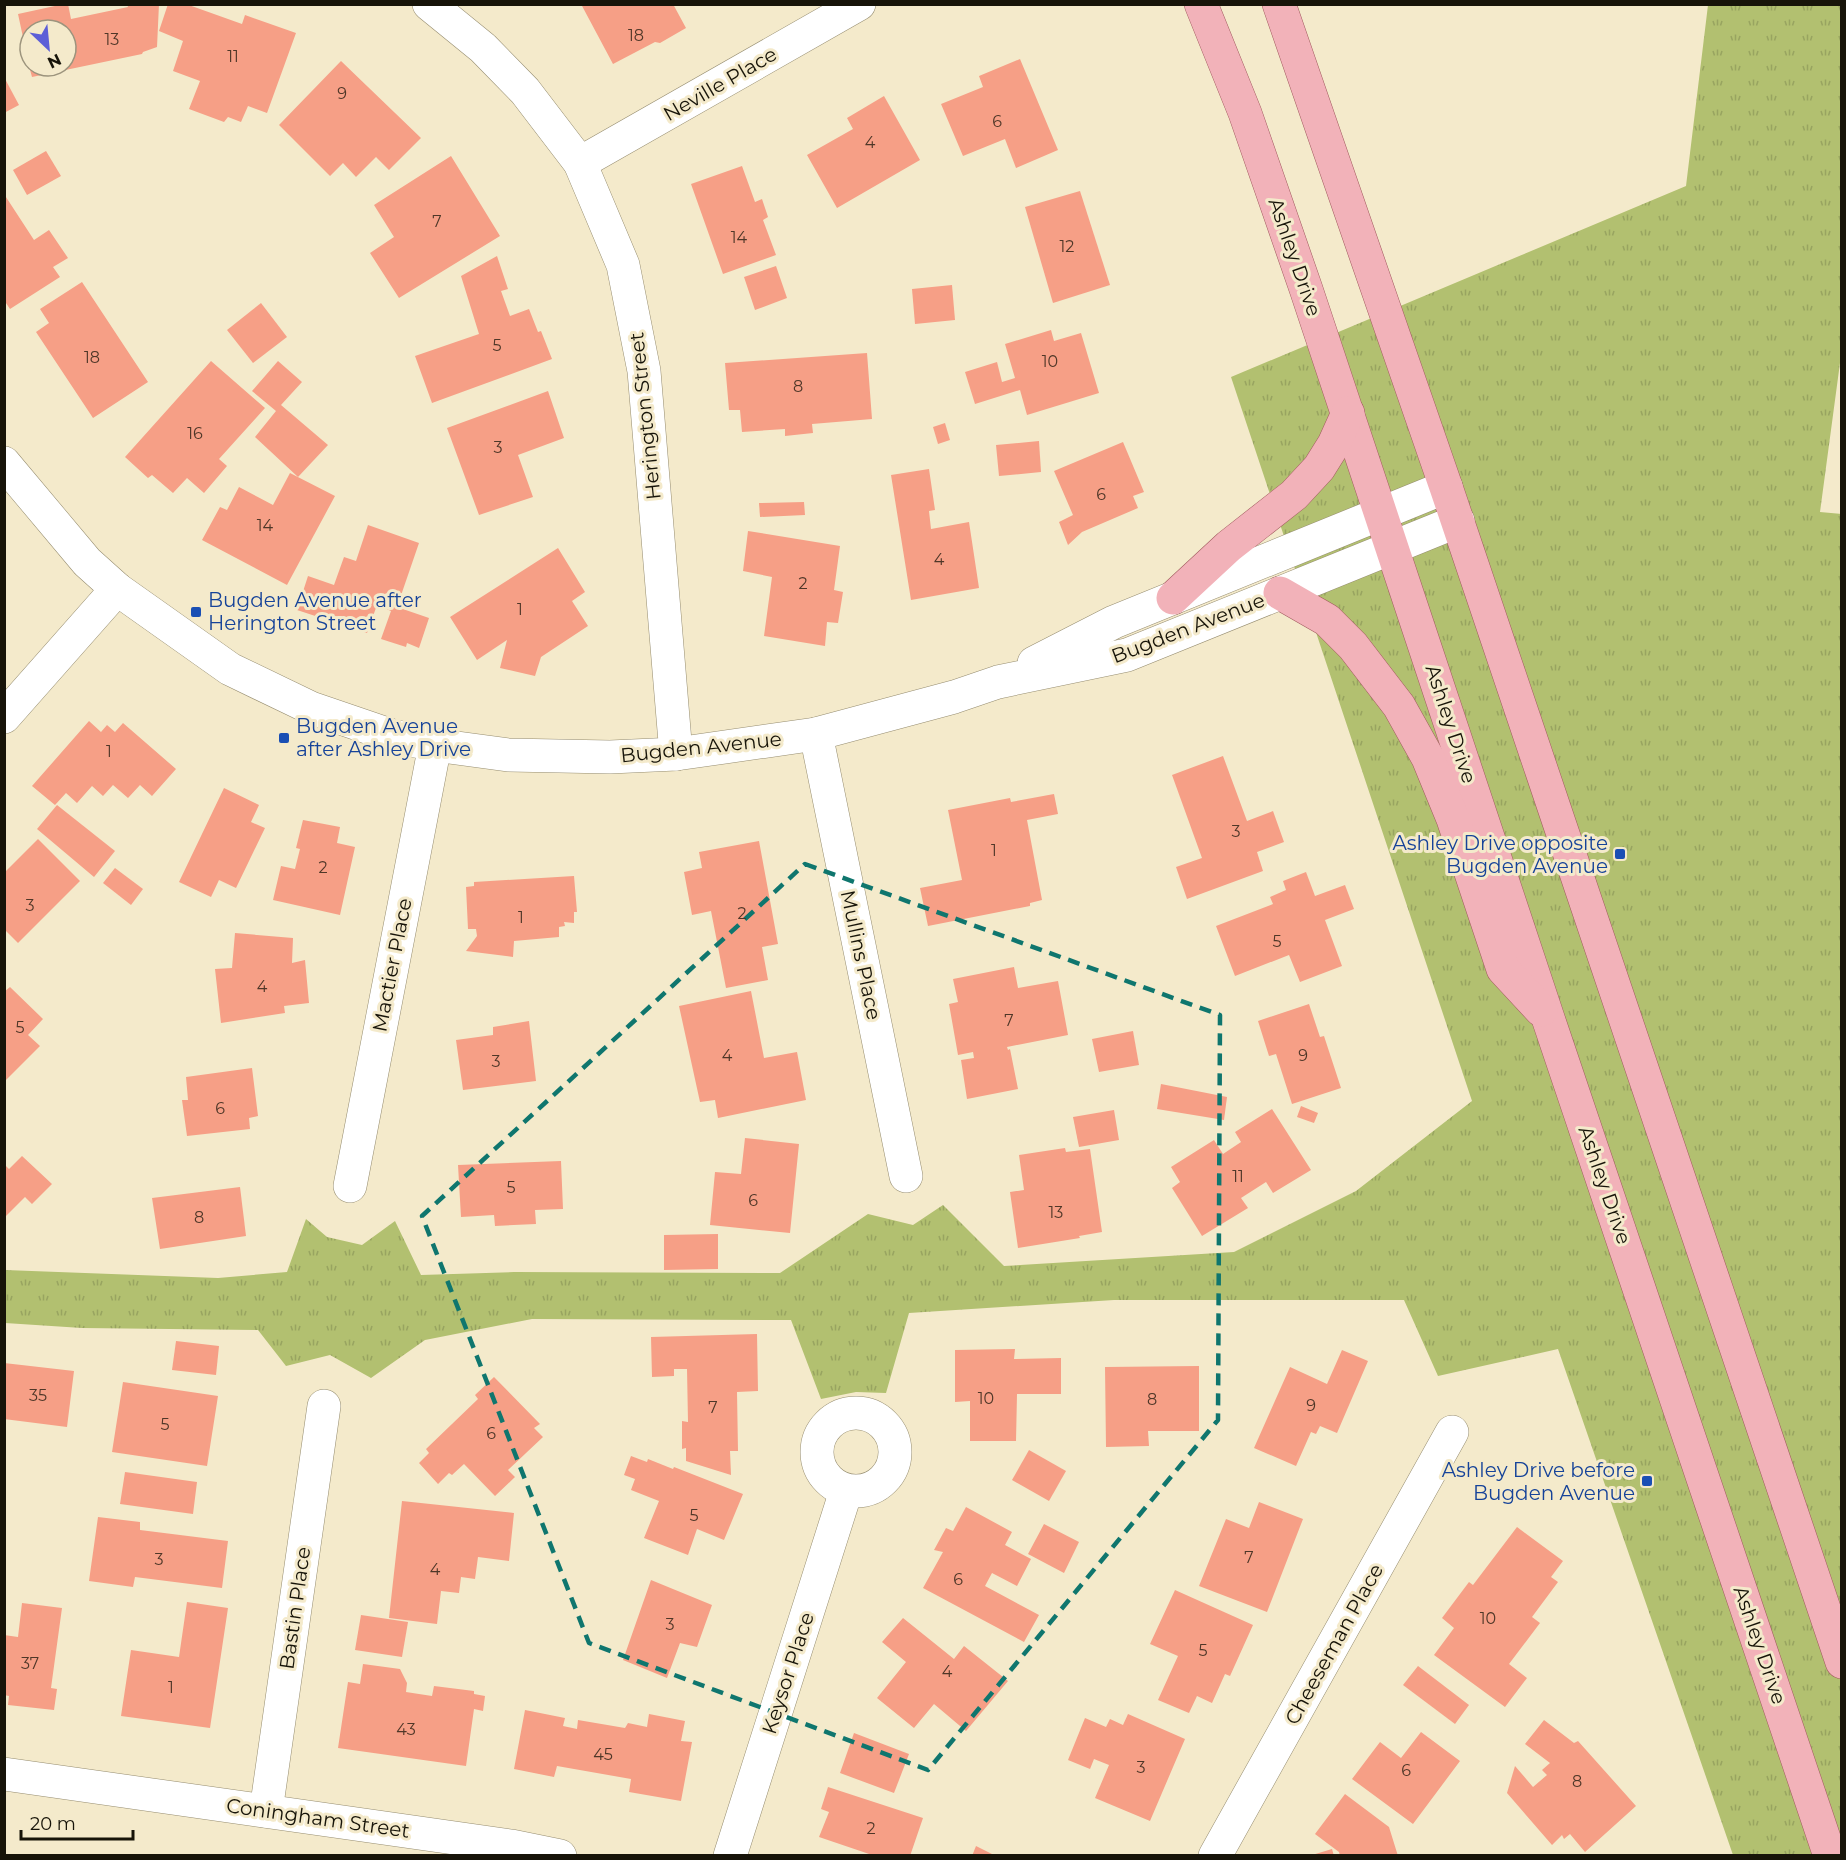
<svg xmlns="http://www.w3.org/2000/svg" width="1846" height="1860" font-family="Montserrat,sans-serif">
  <defs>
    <pattern id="grass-tufts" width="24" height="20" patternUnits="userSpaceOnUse" patternTransform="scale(1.5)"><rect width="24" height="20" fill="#b2c070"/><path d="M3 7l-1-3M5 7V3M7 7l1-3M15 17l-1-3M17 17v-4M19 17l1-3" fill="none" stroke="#98a460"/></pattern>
  </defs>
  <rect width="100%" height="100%" fill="#f4eacb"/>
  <polygon fill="url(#grass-tufts)" points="1708,5 1841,5 1842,348 1820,512 1842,514 1841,1855 1733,1855 1558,1349 1438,1376 1404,1300 1114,1300 909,1313 886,1393 856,1392 821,1399 791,1320 532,1319 425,1340 371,1378 330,1355 286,1366 258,1330 82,1328 5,1323 5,1270 218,1278 287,1272 306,1219 327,1237 362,1245 395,1221 421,1275 514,1272 780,1273 868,1214 913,1225 943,1205 1004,1266 1234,1252 1356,1191 1472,1101 1231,377 1686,186"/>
  <g fill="#f69f86">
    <polygon points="64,4 68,4 71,19 128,7 127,4 159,4 157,47 143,52 142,54 32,77 29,66 66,66 66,30 30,30 29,65 18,14"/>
    <polygon points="168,4 186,4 242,24 245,15 296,33 267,113 248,106 241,122 228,117 224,122 189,109 200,81 173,71 183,41 159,31"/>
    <polygon points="581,4 673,4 686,28 660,43 655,42 613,64"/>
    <polygon points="1020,59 1058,150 1016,168 1005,139 963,156 941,104 983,87 979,76"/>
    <polygon points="341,61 421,138 389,170 376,157 356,177 343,163 330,176 279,125"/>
    <polygon points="4,77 19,105 4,113"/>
    <polygon points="884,96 920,160 837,208 807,155 853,129 847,118"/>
    <polygon points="46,151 61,176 27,195 13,170"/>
    <polygon points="451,156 500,236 399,298 370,253 394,237 374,205"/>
    <polygon points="742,166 755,202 762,199 768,217 763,220 776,255 723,274 691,184"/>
    <polygon points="1080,191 1110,285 1053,303 1025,207"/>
    <polygon points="4,194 34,240 49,230 68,258 53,267 60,277 10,309 4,300"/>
    <polygon points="497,256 508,289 501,291 510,316 529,309 538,332 541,331 552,359 432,403 415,356 479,334 461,276"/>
    <polygon points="776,266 787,298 755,310 744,277"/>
    <polygon points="82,282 148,382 93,418 36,332 49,323 40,309"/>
    <polygon points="952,285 955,320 915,324 912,289"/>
    <polygon points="261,303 287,337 253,363 227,330"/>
    <polygon points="1051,330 1054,341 1081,333 1099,393 1027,415 1020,390 975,404 965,372 997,362 1002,382 1015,378 1005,344"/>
    <polygon points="867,353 872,419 812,424 813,433 785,436 785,429 742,432 740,410 729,410 725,363"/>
    <polygon points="211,361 265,408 219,459 227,466 204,493 187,478 173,493 152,475 148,478 125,457"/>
    <polygon points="278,361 302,382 281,405 328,445 298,477 255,437 276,411 252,391"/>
    <polygon points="548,391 564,438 518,455 533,497 479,515 447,428"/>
    <polygon points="945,423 950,440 938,444 933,427"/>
    <polygon points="1039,441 1041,472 999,476 996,445"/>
    <polygon points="1123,442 1144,492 1133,496 1138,508 1082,532 1068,545 1059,522 1073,515 1054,471"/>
    <polygon points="929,469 935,510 929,511 931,529 969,522 979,588 911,600 891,475"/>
    <polygon points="290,473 335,496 287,585 202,540 220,507 227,510 239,487 273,505"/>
    <polygon points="804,502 805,515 760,517 759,503"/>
    <polygon points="368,525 419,543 397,607 429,618 419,648 407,643 406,647 381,639 391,611 377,605 367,633 297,610 308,576 334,585 344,557 356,561"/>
    <polygon points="748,531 840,546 834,590 843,592 838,623 827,622 825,646 764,636 772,577 743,571"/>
    <polygon points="558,548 585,592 572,601 588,626 541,657 535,676 500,668 507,640 477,660 450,617"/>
    <polygon points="89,721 101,732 107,725 115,732 123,723 176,769 152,796 140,785 128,798 113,785 103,796 92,786 77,803 66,793 55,805 32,786"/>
    <polygon points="1223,756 1247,821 1273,811 1284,842 1257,852 1263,871 1187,899 1176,867 1202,858 1172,775"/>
    <polygon points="224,788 259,805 251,822 265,828 236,888 219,880 211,897 179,882"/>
    <polygon points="1054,794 1058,814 1027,820 1042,900 1030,903 1030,906 928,926 920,888 962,880 948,810 1010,798 1011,802"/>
    <polygon points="57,805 115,851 94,877 37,829"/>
    <polygon points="303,820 340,827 337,843 355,847 340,915 273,900 281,866 295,869 300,849 296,848"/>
    <polygon points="38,839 80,881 18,943 4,929 4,873"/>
    <polygon points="759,841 778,944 762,947 768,980 726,988 711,911 692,915 684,872 702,868 699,852"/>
    <polygon points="115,868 143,889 131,905 103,883"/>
    <polygon points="1306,872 1315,896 1345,885 1354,909 1325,920 1342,966 1300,982 1289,955 1235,976 1216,926 1273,904 1270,897 1286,890 1283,881"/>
    <polygon points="574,876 577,912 574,912 574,923 564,922 565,926 559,927 559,937 514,941 513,957 466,951 477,936 476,929 468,929 466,887 474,886 474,882"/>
    <polygon points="235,933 293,938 292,963 305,960 309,1003 284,1006 285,1013 221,1023 215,969 232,968"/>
    <polygon points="1014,967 1018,988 1058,981 1068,1035 1007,1047 1008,1050 1010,1049 1018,1089 967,1099 961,1060 974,1058 973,1052 958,1055 949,1004 958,1002 953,979"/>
    <polygon points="10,987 43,1019 28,1035 40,1046 4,1082 4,992"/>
    <polygon points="751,991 764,1058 797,1052 806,1100 718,1118 715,1100 700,1102 679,1006"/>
    <polygon points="1309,1004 1320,1037 1324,1036 1341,1088 1292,1104 1276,1054 1269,1056 1258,1021"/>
    <polygon points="529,1021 536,1081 463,1090 456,1040 493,1035 493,1027"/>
    <polygon points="1133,1031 1139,1065 1099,1072 1092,1039"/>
    <polygon points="252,1068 258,1116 249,1118 250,1129 187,1136 182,1100 188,1100 186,1077"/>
    <polygon points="1161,1084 1227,1097 1224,1120 1157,1109"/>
    <polygon points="1301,1106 1318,1113 1314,1123 1297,1117"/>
    <polygon points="1272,1109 1311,1170 1273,1193 1266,1182 1241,1198 1248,1208 1202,1236 1172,1188 1180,1182 1171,1167 1214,1140 1223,1154 1241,1142 1235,1132"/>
    <polygon points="1114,1110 1119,1140 1079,1147 1073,1117"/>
    <polygon points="745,1138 799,1144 790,1233 710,1225 715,1172 741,1174"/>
    <polygon points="1065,1148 1066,1152 1090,1149 1102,1232 1079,1236 1080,1238 1018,1248 1010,1192 1024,1190 1019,1155"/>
    <polygon points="22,1156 52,1184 32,1204 25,1197 4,1218 4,1164 9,1169"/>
    <polygon points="561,1161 563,1209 535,1210 536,1224 495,1226 494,1215 461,1217 458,1165"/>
    <polygon points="240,1187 246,1236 160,1249 152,1198"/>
    <polygon points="718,1234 718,1269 664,1270 664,1235"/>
    <polygon points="757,1334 758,1391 737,1392 738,1451 730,1451 731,1475 686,1461 686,1448 682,1449 682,1421 688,1422 687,1369 674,1369 674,1376 652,1377 651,1337"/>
    <polygon points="176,1341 219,1346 216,1375 172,1370"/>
    <polygon points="1015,1349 1014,1359 1061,1358 1061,1394 1017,1394 1016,1441 970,1441 970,1401 955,1402 955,1350"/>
    <polygon points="1342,1350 1368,1361 1337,1433 1320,1426 1316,1434 1311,1432 1296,1466 1254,1448 1290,1367 1327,1384"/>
    <polygon points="4,1363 74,1371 67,1427 4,1419"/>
    <polygon points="1199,1366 1199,1431 1148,1431 1149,1446 1106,1447 1105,1367"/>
    <polygon points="494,1377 540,1424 534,1428 543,1437 508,1470 515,1477 495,1496 464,1464 452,1475 449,1473 438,1484 419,1463 429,1453 426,1449 478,1399 475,1395"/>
    <polygon points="123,1382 218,1396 207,1466 112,1452"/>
    <polygon points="1029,1450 1066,1471 1049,1501 1012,1480"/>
    <polygon points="631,1456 647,1462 648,1459 673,1469 674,1467 743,1494 724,1540 697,1529 688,1555 644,1538 659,1501 631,1490 635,1479 624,1475"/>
    <polygon points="125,1472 197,1482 193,1514 120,1504"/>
    <polygon points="402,1501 514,1513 509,1561 478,1557 475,1579 461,1577 459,1593 441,1591 437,1624 389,1618"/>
    <polygon points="1259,1502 1303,1519 1267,1612 1199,1586 1226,1519 1249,1528"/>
    <polygon points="966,1507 1012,1532 1005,1545 1031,1559 1017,1586 992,1573 985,1586 1039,1615 1024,1642 923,1588 943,1552 934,1550 946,1528 953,1531"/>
    <polygon points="98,1517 140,1522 140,1530 228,1541 222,1588 135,1577 133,1587 89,1581"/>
    <polygon points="1044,1524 1079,1542 1064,1573 1028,1554"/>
    <polygon points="1517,1527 1563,1561 1551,1577 1558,1582 1532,1617 1540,1623 1509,1664 1527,1678 1505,1707 1434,1655 1454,1628 1442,1618 1469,1582 1473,1585"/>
    <polygon points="651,1580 712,1605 697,1647 680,1643 667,1678 623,1660"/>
    <polygon points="1175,1590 1253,1625 1230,1676 1225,1674 1212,1703 1197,1696 1189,1713 1158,1700 1178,1656 1150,1644"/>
    <polygon points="187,1602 228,1608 210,1728 121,1716 131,1650 179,1657"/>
    <polygon points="22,1603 62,1608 51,1688 57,1689 54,1710 8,1705 9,1696 4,1695 4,1635 18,1637"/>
    <polygon points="361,1615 408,1622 402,1657 355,1650"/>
    <polygon points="903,1618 954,1659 964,1646 1008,1681 966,1731 934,1704 914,1728 877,1698 906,1662 882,1642"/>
    <polygon points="363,1664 400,1669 407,1683 406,1692 432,1696 434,1686 474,1691 474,1694 485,1696 483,1711 474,1709 466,1766 338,1748 348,1682 360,1684"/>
    <polygon points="1418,1666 1469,1705 1455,1724 1403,1685"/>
    <polygon points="525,1710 565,1718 563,1726 577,1729 578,1720 625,1728 628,1723 647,1727 649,1714 685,1721 681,1741 692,1742 681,1801 629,1792 631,1779 557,1766 554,1777 514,1769"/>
    <polygon points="1128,1714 1185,1739 1150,1821 1095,1798 1109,1765 1094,1759 1090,1769 1068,1760 1085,1718 1106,1727 1110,1719 1123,1725"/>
    <polygon points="1544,1720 1574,1743 1578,1741 1636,1806 1585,1852 1570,1834 1564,1839 1562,1835 1552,1845 1507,1793 1515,1766 1533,1787 1547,1775 1542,1770 1550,1763 1525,1744"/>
    <polygon points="1421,1732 1460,1761 1413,1824 1352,1779 1380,1742 1401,1758"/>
    <polygon points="854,1733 909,1754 894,1793 840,1773"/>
    <polygon points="828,1787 923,1818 910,1856 875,1856 819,1837 829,1812 821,1809"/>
    <polygon points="1345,1794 1389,1827 1398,1856 1340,1856 1339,1852 1315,1834"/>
    <polygon points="976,1846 996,1856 972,1856"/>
    <polygon points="1332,1849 1334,1856 1312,1856 1312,1855"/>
  </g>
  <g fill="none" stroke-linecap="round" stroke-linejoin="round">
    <defs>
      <g id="minor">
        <polyline points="429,4 483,48 525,91 580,163 623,265 644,371 676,754"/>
        <polyline points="580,163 859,4"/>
        <polyline points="4,463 87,562 117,589 230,669 311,708 393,736 435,745 508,755 610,757 676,754 816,734 954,697 998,682 1127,655 1458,521"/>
        <polyline points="1034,663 1114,622 1446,487"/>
        <polyline points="4,717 117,589"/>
        <polyline points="816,734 906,1176"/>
        <polyline points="350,1186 435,745"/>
        <circle cx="856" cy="1452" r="39"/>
        <polyline points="4,1774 511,1846 560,1856"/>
        <polyline points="266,1811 324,1406"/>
        <polyline points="730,1856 846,1491"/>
        <polyline points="1215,1856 1452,1432"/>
      </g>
      <g id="major">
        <polyline points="1201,4 1245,113 1306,289 1548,1018 1830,1856"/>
        <polyline points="1279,4 1446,487 1842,1662"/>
        <polyline points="1280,593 1327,620 1353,646 1399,706 1428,758 1453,819 1503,969 1541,1010"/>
        <polyline points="1173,598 1229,546 1294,495 1319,468 1334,444 1348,413"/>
      </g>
    </defs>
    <use href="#minor" stroke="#968d70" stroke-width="34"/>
    <use href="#major" stroke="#a05a5e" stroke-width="34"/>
    <use href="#minor" stroke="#fff" stroke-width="33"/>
    <use href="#major" stroke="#f2b2b9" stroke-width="33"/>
  </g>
  <path fill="none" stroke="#0f766e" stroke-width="4.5" stroke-dasharray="12 8" stroke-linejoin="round" d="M805 864 1220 1015 1218 1420 928 1770 589 1643 422 1216Z"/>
  <g fill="#1a4fb4" stroke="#f4eacb" stroke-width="2">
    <rect x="190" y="606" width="12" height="12" rx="3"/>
    <rect x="278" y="732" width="12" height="12" rx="3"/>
    <rect x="1614" y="848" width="12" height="12" rx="3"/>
    <rect x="1641" y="1475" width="12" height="12" rx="3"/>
  </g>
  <g text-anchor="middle" stroke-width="6" stroke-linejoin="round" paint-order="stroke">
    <g font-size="16" fill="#4f3728">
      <text x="636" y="41">18</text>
      <text x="112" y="45">13</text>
      <text x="233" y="62">11</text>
      <text x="342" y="99">9</text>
      <text x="997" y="127">6</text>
      <text x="870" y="148">4</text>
      <text x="437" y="227">7</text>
      <text x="739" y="243">14</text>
      <text x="1067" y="252">12</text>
      <text x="497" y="351">5</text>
      <text x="92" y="363">18</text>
      <text x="1050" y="367">10</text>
      <text x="798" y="392">8</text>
      <text x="195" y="439">16</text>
      <text x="498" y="453">3</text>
      <text x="1101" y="500">6</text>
      <text x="265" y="531">14</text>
      <text x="939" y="565">4</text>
      <text x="803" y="589">2</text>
      <text x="520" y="615">1</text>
      <text x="109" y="757">1</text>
      <text x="1236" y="837">3</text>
      <text x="994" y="856">1</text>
      <text x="323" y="873">2</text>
      <text x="30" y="911">3</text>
      <text x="742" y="919">2</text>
      <text x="521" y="923">1</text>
      <text x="1277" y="947">5</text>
      <text x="262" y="992">4</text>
      <text x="1009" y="1026">7</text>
      <text x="20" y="1033">5</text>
      <text x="727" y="1061">4</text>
      <text x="1303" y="1061">9</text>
      <text x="496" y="1067">3</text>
      <text x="220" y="1114">6</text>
      <text x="1238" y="1182">11</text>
      <text x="511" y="1193">5</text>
      <text x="753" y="1206">6</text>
      <text x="1056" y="1218">13</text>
      <text x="199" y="1223">8</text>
      <text x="38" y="1401">35</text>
      <text x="986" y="1404">10</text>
      <text x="1152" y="1405">8</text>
      <text x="1311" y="1411">9</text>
      <text x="713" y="1413">7</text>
      <text x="165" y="1430">5</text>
      <text x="491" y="1439">6</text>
      <text x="694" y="1521">5</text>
      <text x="1249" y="1563">7</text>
      <text x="159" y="1565">3</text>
      <text x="435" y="1575">4</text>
      <text x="958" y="1585">6</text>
      <text x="1488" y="1624">10</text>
      <text x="670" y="1630">3</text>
      <text x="1203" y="1656">5</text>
      <text x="30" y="1669">37</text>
      <text x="947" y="1677">4</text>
      <text x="171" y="1693">1</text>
      <text x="406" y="1735">43</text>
      <text x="603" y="1760">45</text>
      <text x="1141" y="1773">3</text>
      <text x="1406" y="1776">6</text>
      <text x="1577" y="1787">8</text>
      <text x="871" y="1834">2</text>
    </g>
    <g font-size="20" fill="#171409" stroke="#f4eacb">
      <text transform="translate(720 84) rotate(-30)" y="7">Neville Place</text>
      <text transform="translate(1295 257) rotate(71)" y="7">Ashley Drive</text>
      <text transform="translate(645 416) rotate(-96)" y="7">Herington Street</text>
      <text transform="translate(1188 628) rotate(-21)" y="7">Bugden Avenue</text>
      <text transform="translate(1451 724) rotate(72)" y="7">Ashley Drive</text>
      <text transform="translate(701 747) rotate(-6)" y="7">Bugden Avenue</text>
      <text transform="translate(861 955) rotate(78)" y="7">Mullins Place</text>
      <text transform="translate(392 965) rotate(-79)" y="7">Mactier Place</text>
      <text transform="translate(1605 1185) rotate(71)" y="7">Ashley Drive</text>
      <text transform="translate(295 1608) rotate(-82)" y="7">Bastin Place</text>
      <text transform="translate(1334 1644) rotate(-61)" y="7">Cheeseman Place</text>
      <text transform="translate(1760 1645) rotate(71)" y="7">Ashley Drive</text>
      <text transform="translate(788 1673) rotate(-72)" y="7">Keysor Place</text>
      <text transform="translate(318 1818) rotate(8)" y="7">Coningham Street</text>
    </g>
    <g font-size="20" fill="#164399" stroke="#f4eacb" text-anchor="start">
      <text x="208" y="607">Bugden Avenue after<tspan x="208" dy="23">Herington Street</tspan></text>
      <text x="296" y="733">Bugden Avenue<tspan x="296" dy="23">after Ashley Drive</tspan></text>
      <text x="1608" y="850" text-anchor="end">Ashley Drive opposite<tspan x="1608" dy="23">Bugden Avenue</tspan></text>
      <text x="1635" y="1477" text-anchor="end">Ashley Drive before<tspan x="1635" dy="23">Bugden Avenue</tspan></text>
    </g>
  </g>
  <rect width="1846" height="1860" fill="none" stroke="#171409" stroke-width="12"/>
  <g transform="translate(48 48) rotate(154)"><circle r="28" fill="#f4eacb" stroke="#9c947d" stroke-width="1.5"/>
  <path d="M0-4.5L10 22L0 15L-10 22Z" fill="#5d5fd7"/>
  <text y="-9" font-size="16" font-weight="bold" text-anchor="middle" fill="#171409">N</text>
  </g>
  <path d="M21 1830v9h112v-9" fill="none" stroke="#171409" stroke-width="3"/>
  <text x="30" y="1830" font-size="18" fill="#171409" stroke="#f4eacb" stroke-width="4.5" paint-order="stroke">20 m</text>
</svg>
